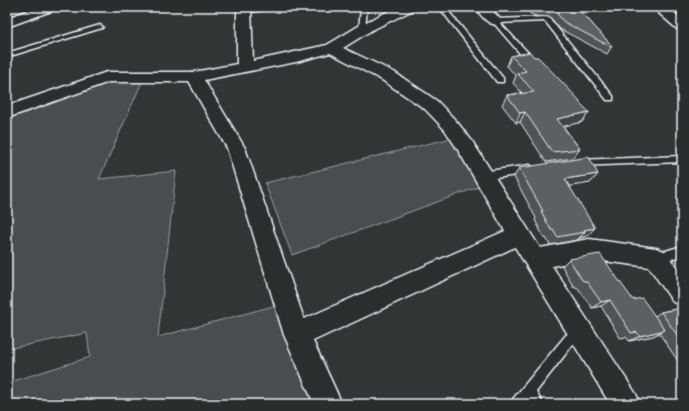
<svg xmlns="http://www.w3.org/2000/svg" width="689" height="411" font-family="Kalam,sans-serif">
  <rect width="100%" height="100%" fill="#323536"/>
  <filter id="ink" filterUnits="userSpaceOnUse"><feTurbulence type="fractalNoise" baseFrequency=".025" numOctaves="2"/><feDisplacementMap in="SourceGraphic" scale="8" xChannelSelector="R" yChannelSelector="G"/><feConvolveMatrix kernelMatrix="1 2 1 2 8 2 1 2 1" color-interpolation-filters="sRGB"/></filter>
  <g filter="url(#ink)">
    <g fill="#494d4f" stroke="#989fa4">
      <polygon points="105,81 142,82 99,179 176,171 158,337 277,305 316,404 7,404 7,383 90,357 87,333 7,349 7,121 12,115"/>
      <polygon points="452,138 481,186 292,255 265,183"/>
    </g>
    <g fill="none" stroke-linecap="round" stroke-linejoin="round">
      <defs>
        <g id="lane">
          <polygon points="258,7 274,7 271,9 244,13 241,11"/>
          <polygon points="361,7 367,7 365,30 362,32 359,30"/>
          <polygon points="439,7 445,7 503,78 503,82 497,82"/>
          <polygon points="547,17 549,18 613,96 613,100 607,100 545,21 500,23 535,60 536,62 532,64 529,64 492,21 495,19"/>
          <polygon points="100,25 103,27 102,28 7,57 7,53"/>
          <polygon points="682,156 682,162 577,166 572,163 577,160"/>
          <polygon points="530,165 535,169 530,173 482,180 479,179 477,176 479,173 482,172"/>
          <polygon points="682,246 682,256 656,263 652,261 651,258 652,255"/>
          <polygon points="582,326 586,328 588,332 586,336 574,343 536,392 543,404 511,404 513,399 566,335"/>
        </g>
        <g id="street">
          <polygon points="37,7 56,7 54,10 7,27 7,18"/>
          <path d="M237 7H251L253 61 327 45 362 24 397 7H415L413 10 372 30 343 48 394 72 437 101 457 122 472 141 540 248 589 239 656 248 664 251 682 274V306L673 302 649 267 589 259 552 266 636 394 640 404H610L515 247 313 341 342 404H314L284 335 227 148 189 82H109L7 118V106L107 72H194L237 64ZM330 53 382 80 425 109 445 130 458 150 505 231 304 319 245 148 204 80 296 62Z"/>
          <path d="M475 7H489L502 21 500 24C489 27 481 16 475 7Z"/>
          <polygon points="652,7 667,7 682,19 682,30 677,29"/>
        </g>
      </defs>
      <use href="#lane" stroke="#e8f1f8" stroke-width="3"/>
      <use href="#street" stroke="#e8f1f8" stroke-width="3"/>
      <use href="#lane" fill="#2a2d2e" fill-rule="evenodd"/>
      <use href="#street" fill="#2a2d2e" fill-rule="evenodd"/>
    </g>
    <g fill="#4f5355" stroke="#e8f1f8">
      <polygon points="519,7 577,7 612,46 607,54 560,29 550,17 535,16"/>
      <polygon points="511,56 579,103 589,112 582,122 563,126 580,149 573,158 546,162 520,122 516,123 502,105 507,95 522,93 513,83 516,76 507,66"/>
      <polygon points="519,168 598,174 590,183 570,186 587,236 579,238 577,240 550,245 546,238 544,238 535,220 536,218 514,177"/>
      <polygon points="569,259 633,300 655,316 661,312 682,308 682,367 659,333 653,336 629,341 626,337 620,338 601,306 592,308 578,288 573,286 562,266"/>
    </g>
    <g fill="#404345" stroke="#e8f1f8">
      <polygon points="525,112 520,122 516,123 520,113"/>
      <polygon points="589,112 582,122 552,129 557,119"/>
      <polygon points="598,174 590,183 559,188 565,179"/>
      <polygon points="595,228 587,236 579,238 585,232 584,230"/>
      <polygon points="610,300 601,306 592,308 601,302"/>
      <polygon points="665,330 653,336 629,341 640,336"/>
    </g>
    <g fill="#5c6063" stroke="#e8f1f8">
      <polygon points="536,7 577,7 612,46 611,47 564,22 553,9 538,8"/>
      <polygon points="530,52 534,57 538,57 580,101 579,102 589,112 557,119 580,149 552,152 525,112 520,113 507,95 534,92 517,73 526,71 511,56"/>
      <polygon points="589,157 598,174 565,179 595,228 584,230 585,232 557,237 553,230 551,230 541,211 543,211 519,168"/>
      <polygon points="600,254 633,300 642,298 665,330 640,336 636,332 631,333 610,300 601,302 587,282 582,280 569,259"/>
      <polygon points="682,308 682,342 661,312"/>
    </g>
  </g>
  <rect width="689" height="411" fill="none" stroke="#2a2d2e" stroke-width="24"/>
  <rect x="12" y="12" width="665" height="387" fill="none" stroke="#e8f1f8" stroke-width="1.5" filter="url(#ink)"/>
</svg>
